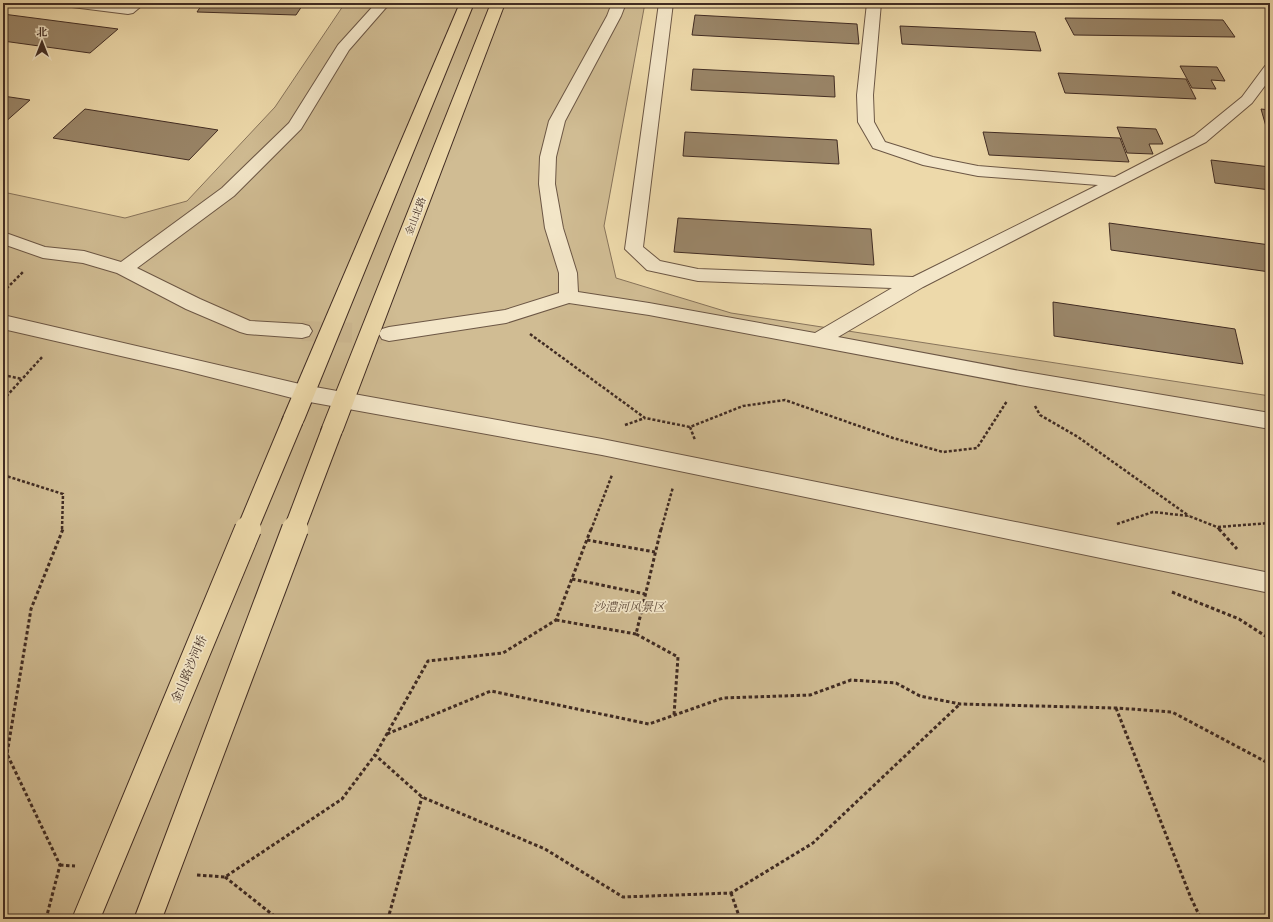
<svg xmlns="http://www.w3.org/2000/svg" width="1273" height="922" font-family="'Libre Bodoni','Noto Serif SC',serif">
  <rect width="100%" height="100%" fill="#edd9aa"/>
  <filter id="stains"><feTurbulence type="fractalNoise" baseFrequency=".005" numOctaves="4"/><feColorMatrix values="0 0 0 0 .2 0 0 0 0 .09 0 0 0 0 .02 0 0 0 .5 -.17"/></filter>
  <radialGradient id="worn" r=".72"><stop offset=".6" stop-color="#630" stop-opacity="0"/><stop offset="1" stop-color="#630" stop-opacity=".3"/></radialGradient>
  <polygon fill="#d0bc93" stroke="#88745b" points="345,3 645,3 604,226 616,278 731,313 1270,396 1270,919 3,919 3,192 125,218 187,201 275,107"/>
  <g fill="#9a8669" stroke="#412c23">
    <polygon points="203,3 304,3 296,15 197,12"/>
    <polygon points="3,14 118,29 90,53 3,41"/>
    <polygon points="695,15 857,24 859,44 692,35"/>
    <polygon points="1065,18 1223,20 1235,37 1074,35"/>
    <polygon points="900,26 1035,32 1041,51 902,44"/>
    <polygon points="1180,66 1217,67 1225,81 1211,80 1216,89 1192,88"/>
    <polygon points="693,69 834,76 835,97 691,90"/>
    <polygon points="1058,73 1186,79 1196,99 1065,93"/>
    <polygon points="3,96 30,100 3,124"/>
    <polygon points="85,109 218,130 189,160 53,138"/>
    <polygon points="1261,109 1270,110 1270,130 1267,130"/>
    <polygon points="1117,127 1156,129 1163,144 1149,144 1153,154 1127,153"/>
    <polygon points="685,132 837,140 839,164 683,156"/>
    <polygon points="983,132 1120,138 1129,162 989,155"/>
    <polygon points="1211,160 1270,167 1270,190 1215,183"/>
    <polygon points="678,218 871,229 874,265 674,252"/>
    <polygon points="1109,223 1270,245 1270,272 1111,250"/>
    <polygon points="1053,302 1235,329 1243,364 1054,336"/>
  </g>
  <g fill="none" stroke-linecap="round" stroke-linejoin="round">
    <polyline stroke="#cbb68f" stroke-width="20" stroke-dasharray="20 10" stroke-linecap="butt" points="302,331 389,334"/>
    <defs>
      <g id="minor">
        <polygon points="65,3 105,3 125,6 129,3 145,3 133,13 128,14 72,7 67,6"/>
        <polygon points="376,3 390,3 349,50 301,129 234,196 137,268 200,299 250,321 302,324 309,326 312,331 309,336 302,338 247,334 240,332 186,309 117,273 83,263 43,258 3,244 3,232 45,247 84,251 121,262 222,188 289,123 338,45"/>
        <polygon points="612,3 626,3 621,16 565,121 556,157 555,184 563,228 577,273 578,292 649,303 815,333 892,288 698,281 647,270 625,249 659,3 673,3 643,247 660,261 698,269 913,277 1098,185 978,176 923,165 873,148 858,122 857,95 867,3 881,3 873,95 874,122 885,142 933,157 978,166 1115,177 1194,136 1242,97 1265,66 1270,65 1270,79 1252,103 1206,142 923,287 838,337 1020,371 1270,413 1270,429 1020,385 649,315 569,303 506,323 389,341 382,339 379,334 382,329 389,327 505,310 559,293 559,273 545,228 539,184 540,157 549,121 607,16"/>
        <polygon points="3,315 304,385 602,439 1270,573 1270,593 602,455 304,401 182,370 3,329"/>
      </g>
      <g id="major">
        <polygon points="460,3 474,3 304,420 301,426 293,428 285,426 282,420"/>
        <polygon points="491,3 505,3 343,430 340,436 332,438 324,436 321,430"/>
      </g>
    </defs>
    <use href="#minor" stroke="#6c5745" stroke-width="2"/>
    <use href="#major" stroke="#412c23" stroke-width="2"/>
    <g stroke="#412c23" stroke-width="2.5" stroke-dasharray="3 2" stroke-linecap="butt">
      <polyline points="3,292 24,271"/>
      <polyline points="530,334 645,418 690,427 743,406 785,400 893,438 943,452 977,448 1007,401"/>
      <polyline points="3,375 22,379"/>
      <polyline points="3,400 43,356"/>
      <polyline points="1035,406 1040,415 1078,437 1189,516"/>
      <polyline points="625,425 645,418"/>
      <polyline points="690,427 695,440"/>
      <polyline points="3,475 63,494 62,530"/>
      <polyline points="1117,524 1153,512 1189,516 1217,527 1220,530"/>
      <polyline points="1218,527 1270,523"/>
      <polyline points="591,530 612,475"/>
      <polyline points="661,530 673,487"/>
    </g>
    <g stroke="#412c23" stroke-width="3" stroke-dasharray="3.5 2.5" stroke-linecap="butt">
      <polyline points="591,529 556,620 503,653 428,661 375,755 422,797 545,849 623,897 731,893 813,843 960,704"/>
      <polyline points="661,529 636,634 678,657 674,715"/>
      <polyline points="1219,529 1237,549"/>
      <polyline points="587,540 655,552"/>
      <polyline points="572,579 645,594"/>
      <polyline points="1172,592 1239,619 1270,639"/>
      <polyline points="556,620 636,634"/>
      <polyline points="1116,708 1191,898 1201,919"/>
      <polyline points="387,734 491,691 649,724 723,698 810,695 851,680 896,683 920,696 960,704 1116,708 1172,712 1270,764"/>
      <polyline points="60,865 75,866"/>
      <polyline points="197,875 225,877 342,799 375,755"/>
      <polyline points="225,877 278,919"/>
      <polyline points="731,893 740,919"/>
      <polyline points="46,919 60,865 7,754 31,609 63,529"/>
      <polyline points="386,919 389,915 422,797"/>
    </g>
    <use href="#minor" fill="#f3e6c8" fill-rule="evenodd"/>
    <use href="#major" fill="#edd9aa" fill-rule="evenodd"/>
    <defs>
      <g id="major-bridge-far1">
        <polyline points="247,530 293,420"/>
        <polyline points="294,530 332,430"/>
      </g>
      <g id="major-bridge">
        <polyline points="86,919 248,529"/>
        <polyline points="148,919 295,529"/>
      </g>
    </defs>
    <use href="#major-bridge-far1" stroke="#412c23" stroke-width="22" stroke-linecap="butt"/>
    <use href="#major-bridge" stroke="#412c23" stroke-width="28" stroke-linecap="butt"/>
    <use href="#major-bridge-far1" stroke="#edd9aa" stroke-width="20"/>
    <use href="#major-bridge" stroke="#edd9aa" stroke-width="26"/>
  </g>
  <g text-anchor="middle" stroke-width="3.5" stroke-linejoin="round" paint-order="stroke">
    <g font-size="10" fill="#412c23" stroke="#f3e6c8">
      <text transform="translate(415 216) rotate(-69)" y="4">金山北路</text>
    </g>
    <g font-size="12" font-style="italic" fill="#5e4939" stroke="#f3e6c8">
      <text x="629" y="611">沙澧河风景区</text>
    </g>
    <g font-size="12" fill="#412c23" stroke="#f3e6c8">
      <text transform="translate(189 669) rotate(-67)" y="4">金山路沙河桥</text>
    </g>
  </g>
  <rect width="1273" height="922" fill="none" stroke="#edd9aa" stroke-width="16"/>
  <rect x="4" y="4" width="1265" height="914" fill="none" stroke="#412c23" stroke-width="2"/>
  <rect x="8" y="8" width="1257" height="906" fill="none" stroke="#412c23"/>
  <g transform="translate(42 42)" stroke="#f3e6c8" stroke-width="3" paint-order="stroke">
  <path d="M0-3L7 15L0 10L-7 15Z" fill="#412c23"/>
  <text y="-6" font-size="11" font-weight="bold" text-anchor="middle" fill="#412c23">北</text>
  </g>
  <rect width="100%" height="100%" filter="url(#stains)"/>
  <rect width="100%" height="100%" fill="url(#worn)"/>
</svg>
